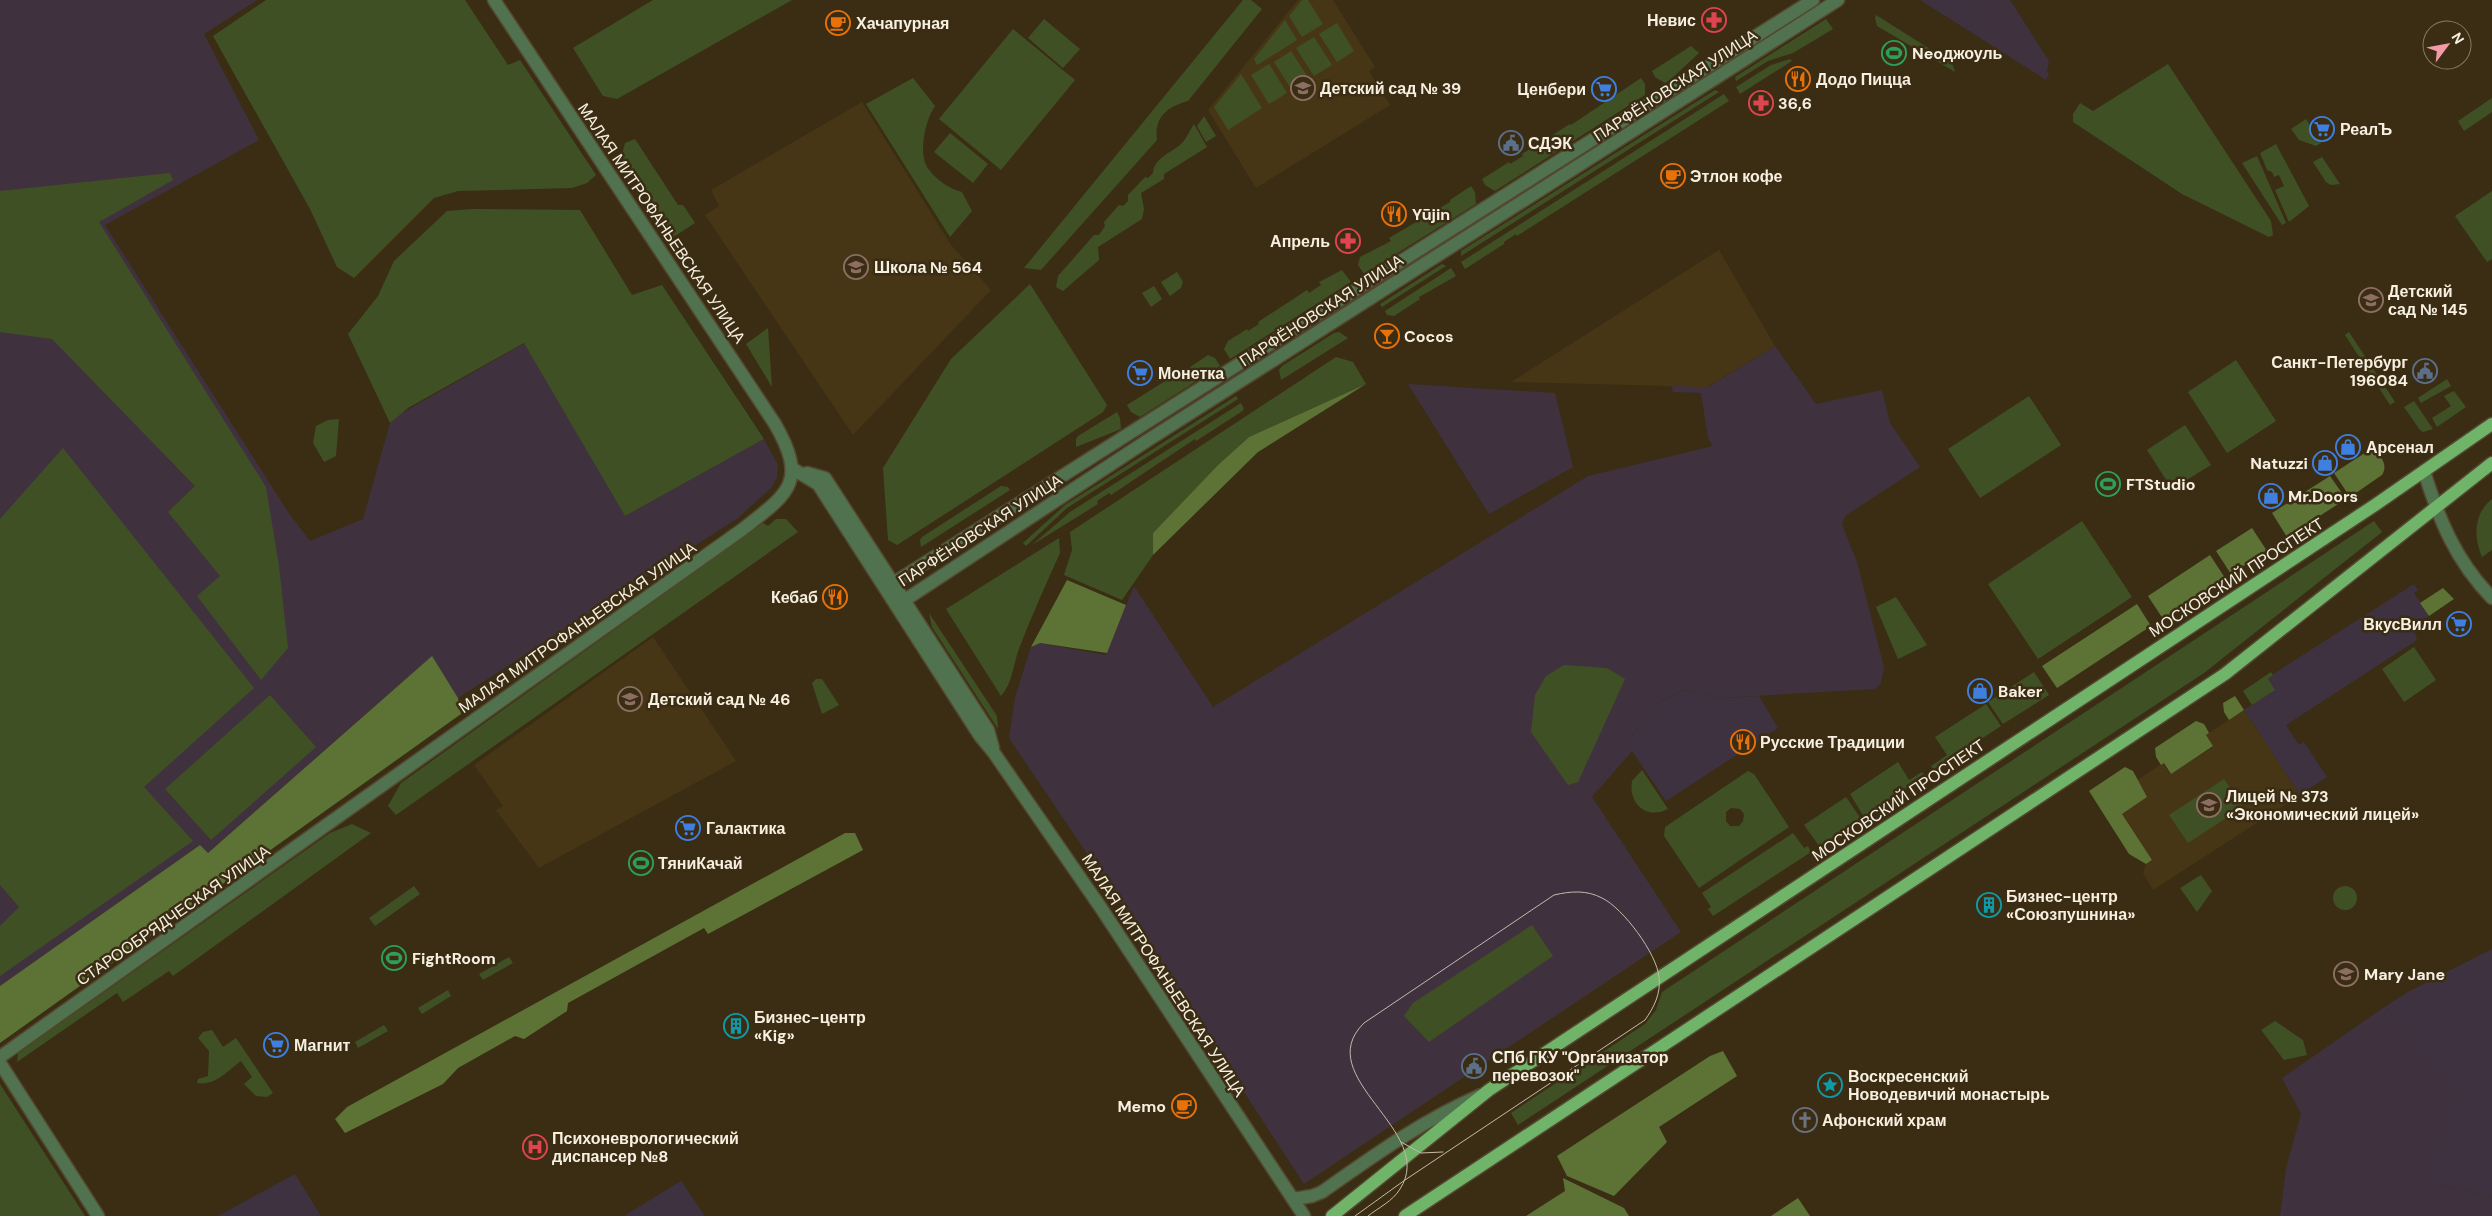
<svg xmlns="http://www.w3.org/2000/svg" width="2492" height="1216" font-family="'DM Sans',sans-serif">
  <rect width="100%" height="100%" fill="#3a2d14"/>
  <g fill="#3e3240">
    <polygon points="1920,0 1974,0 1983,18 1966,29"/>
    <polygon points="2414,584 2418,590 2414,593 2429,616 2413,625 2417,640 2286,725 2299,745 2304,742 2327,777 2300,795 2244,710 2274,690 2267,678"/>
    <polygon points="1684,690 1719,698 1759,696 1778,728 1666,801 1632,751 1592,797 1646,715 1659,702"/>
    <polygon points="2492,949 2492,1197 2436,1184 2428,1167 2451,1091 2442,1078 2408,1043 2386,1006 2408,992"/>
    <polygon points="295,1174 321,1216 218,1216"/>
    <polygon points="681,1181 705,1216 624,1216"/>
  </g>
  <g fill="#40313f">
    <polygon points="0,0 257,0 204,34 259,140 105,225 288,512 310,541 363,519 390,423 400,414 525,343 625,516 764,439 778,465 777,477 772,487 738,518 458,698 431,657 208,853 200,845 0,986"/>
    <polygon points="1974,0 2010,0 2049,61 2047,70 2049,75 2046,80 1966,29 1982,18"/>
    <polygon points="1775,346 1816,404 1882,390 1890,423 1920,467 1845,516 1842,525 1857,562 1884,667 1881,683 1875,689 1719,698 1684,690 1659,702 1646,715 1592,797 1681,932 1304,1184 1117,898 1009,738 1015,697 1031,647 1039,643 1106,655 1134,586 1213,707 1588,476 1713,446 1708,438 1701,393 1673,392 1671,385 1708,387"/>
    <polygon points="1408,384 1555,393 1573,467 1489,514"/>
    <polygon points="2386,1006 2408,1043 2442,1078 2451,1091 2446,1130 2431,1158 2429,1167 2436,1184 2492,1197 2492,1216 2280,1216 2286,1168 2301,1114 2282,1078"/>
  </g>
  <g fill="#463615">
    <polygon points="1298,0 1333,0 1375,67 1369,71 1390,105 1256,188 1208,110"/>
    <polygon points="862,102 951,245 991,290 853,435 705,215 719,206 711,190"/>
    <polygon points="1719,250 1775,346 1707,387 1511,382"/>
    <polygon points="653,637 736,761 539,868 496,810 503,806 474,765"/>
    <polygon points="2244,710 2300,795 2153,890 2143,873 2146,864 2152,860 2122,814 2147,797 2136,781 2163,763 2170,774 2213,747 2206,735"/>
  </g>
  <g fill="#405025" fill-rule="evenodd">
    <polygon points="266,0 465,0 508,65 520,60 596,175 587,183 572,188 458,191 434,198 354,278 337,267 310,209 213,36"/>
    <polygon points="653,0 792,0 617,99 603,96 573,48"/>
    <path d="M1243 0H1251L1262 9 1188 101C1167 107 1154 117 1157 140L1041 270 1024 268Z"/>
    <polygon points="1302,0 1308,0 1323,24 1302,37 1289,16"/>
    <polygon points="1876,15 1952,63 1955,72 1877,26 1875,18"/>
    <polygon points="1044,19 1080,49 1063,68 1028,38"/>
    <polygon points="1826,19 1833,29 1793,53 1768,61 1736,81 1735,77"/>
    <polygon points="1285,20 1297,40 1257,65 1254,59"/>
    <polygon points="1337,23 1354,51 1337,62 1319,34"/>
    <polygon points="1013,29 1075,80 1001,170 939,119"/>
    <polygon points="1314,37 1332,65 1314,76 1296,48"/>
    <polygon points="1691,46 1699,53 1670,80 1665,83 1655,77 1652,71"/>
    <polygon points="1291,51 1309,79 1292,90 1274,62"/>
    <polygon points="1790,59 1792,61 1740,94 1736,87 1771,65"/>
    <polygon points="1269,64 1287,93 1269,104 1251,75"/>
    <polygon points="2168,64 2271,221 2273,235 2269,237 2182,194 2073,122 2073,114 2080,103 2093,111"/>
    <polygon points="1241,74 1262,108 1228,130 1214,107"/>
    <path d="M913 78 935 106C926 119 918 151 927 167 934 178 949 189 962 192L972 211 950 237 866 104Z"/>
    <polygon points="1641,78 1645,84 1645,95 1495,191 1485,185 1482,179 1509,162 1510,164 1523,156 1522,154 1570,124 1571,125"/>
    <polygon points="1715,90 1719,92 1461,256 1461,251"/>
    <polygon points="1724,94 1729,101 1517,236 1516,234 1504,242 1504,244 1465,269 1461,262"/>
    <polygon points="2492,98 2492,112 2464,131 2458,121"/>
    <polygon points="1204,116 1216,136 1206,142 1197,126"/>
    <polygon points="2306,119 2321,143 2316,146 2299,140 2291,129"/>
    <path d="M1194 124 1207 147 1164 174V179L1141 193 1144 209 1142 219 1098 247 1099 260 1063 291 1056 287 1058 276 1094 235H1099L1105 226 1104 222 1119 205 1123 206 1128 201V195L1145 177 1148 178 1153 173C1154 157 1174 152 1183 142 1187 137 1190 130 1194 124Z"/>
    <polygon points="950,133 988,164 973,183 934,152"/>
    <polygon points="635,139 678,205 683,205 695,223 672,238 621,159 625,143"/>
    <polygon points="2276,144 2309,206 2289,222 2275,190 2284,186 2279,175 2274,177 2272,172 2267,170 2260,153"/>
    <polygon points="2257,156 2286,223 2282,225 2242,163"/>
    <polygon points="2322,157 2340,184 2331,185 2326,182 2313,162"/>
    <polygon points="170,173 173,180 99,222 266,487 279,566 288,648 261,680 197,596 220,576 168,512 195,486 52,339 0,332 0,191"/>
    <polygon points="1471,186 1475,192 1476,204 1364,274 1358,265 1360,257 1391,241 1389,238 1450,202 1450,200"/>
    <polygon points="2492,191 2492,259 2487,262 2455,216"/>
    <polygon points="473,209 580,210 632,295 662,285 764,439 625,516 524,343 408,408 390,423 348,334 378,296 394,261 447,211"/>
    <polygon points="1442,264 1446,266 1382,307 1380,304"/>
    <polygon points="1451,268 1456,276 1419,297 1420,299 1394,316 1387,315 1385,311"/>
    <polygon points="1342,270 1351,282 1230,359 1224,349 1228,341 1247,329 1248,331 1259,324 1258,322 1307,290 1309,293 1321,285 1319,282"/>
    <polygon points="1177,272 1183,282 1181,288 1170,296 1161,282"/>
    <polygon points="1030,284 1107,405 1103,412 897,545 888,540 883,468 951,359"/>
    <polygon points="1154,286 1162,299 1151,307 1142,293"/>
    <polygon points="768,328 772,387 746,344"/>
    <polygon points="1339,332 1348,338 1281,380 1279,370 1282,366 1334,333"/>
    <polygon points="2349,332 2395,402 2390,405 2345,335"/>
    <polygon points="1208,355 1215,358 1220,366 1140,417 1131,412 1127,405 1170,378 1171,380"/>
    <polygon points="1336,357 1353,362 1366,384 1249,437 1218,465 1153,533 1153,555 1122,600 1064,575 1072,550 1070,532"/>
    <polygon points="2236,360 2276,421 2227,453 2188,392"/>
    <polygon points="2447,379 2451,386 2421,403 2418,398"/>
    <polygon points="2454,391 2466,407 2437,427 2432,418 2451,406 2444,396"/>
    <polygon points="1236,396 1238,399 1067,508 1026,546 1023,543 1065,505"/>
    <polygon points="2029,396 2061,445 1980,498 1948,449"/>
    <polygon points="2414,401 2433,429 2423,432 2420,430 2404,407"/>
    <polygon points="1241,403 1244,409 1241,412 1196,441 1195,439 1111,495 1109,493 1097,501 1098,504 1032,545 1070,512"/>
    <polygon points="1117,412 1120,418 1121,429 1076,447 1076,439 1078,436"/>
    <polygon points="339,419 336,456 324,462 313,443 316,426 328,420"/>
    <polygon points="2185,425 2211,465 2172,489 2147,450"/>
    <polygon points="63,448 254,688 144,787 193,841 0,976 0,926 19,907 0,885 0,519"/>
    <polygon points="1001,486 1008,487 1010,490 921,547 920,540 922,537"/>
    <path d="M2492 499V550L2482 557C2473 537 2474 513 2492 499Z"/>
    <polygon points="776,519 786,519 798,532 396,815 388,806 401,783 763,523 768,526"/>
    <polygon points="2082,521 2132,597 2038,659 1988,584"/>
    <polygon points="2374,521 2382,532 2204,673 1518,1125 1511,1113 1645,1024 1656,1010 1662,992"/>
    <path d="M1059 538 1060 553C1046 584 1032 615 1020 646 1013 663 1013 683 1001 696L946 609Z"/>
    <polygon points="1896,597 1927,645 1898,659 1876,607"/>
    <polygon points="929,613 997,716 998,729 932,627"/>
    <polygon points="2414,647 2436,680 2404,702 2382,669"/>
    <polygon points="1564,665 1607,668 1625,679 1578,782 1568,785 1531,732 1535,695 1546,676"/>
    <polygon points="2034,672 2049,695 2003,724 1988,702"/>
    <polygon points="2271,672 2273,675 2268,679 2275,690 2252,705 2243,691"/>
    <polygon points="816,679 822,679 839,705 822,714 812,683"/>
    <polygon points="270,695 316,747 211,840 165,789"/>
    <polygon points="1986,704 2001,726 1934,770 1931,766 1947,755 1935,737"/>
    <polygon points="1898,762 1909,780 1922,772 1925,776 1864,817 1850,794"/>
    <path d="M1642 770 1668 809C1647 820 1628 804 1632 781Z"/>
    <path d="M1748 771 1754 774 1789 827 1699 888 1664 836 1665 827ZM1731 808 1740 809 1744 814 1743 821 1739 826H1730L1726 821V812Z"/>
    <polygon points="2224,779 2243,807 2188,843 2169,815"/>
    <polygon points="1846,797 1861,819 1819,846 1804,825"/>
    <polygon points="352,824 371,833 173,976 169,971 123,1002 117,993 17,1062 18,1053 330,833"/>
    <polygon points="1793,833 1804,848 1808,846 1811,852 1713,916 1708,909 1711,907 1702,893"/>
    <polygon points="2201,875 2212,891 2197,912 2180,888"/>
    <polygon points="414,886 420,894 375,926 369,918"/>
    <circle cx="2345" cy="898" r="12"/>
    <polygon points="1532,925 1553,956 1429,1042 1404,1016 1413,1003"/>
    <polygon points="509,957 513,963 483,980 479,974"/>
    <polygon points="448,990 451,996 422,1014 418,1008"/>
    <polygon points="2275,1021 2303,1040 2307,1055 2284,1060 2261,1030"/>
    <polygon points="384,1025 388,1031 358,1048 355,1042"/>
    <path d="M212 1030 223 1047 236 1038 273 1093 267 1097 256 1096 244 1084 252 1077 241 1061C227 1071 216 1086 197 1083L198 1079 208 1076 209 1051 198 1038 203 1032Z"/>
    <polygon points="0,1084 85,1216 0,1216"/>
  </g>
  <g fill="#5d7336">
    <polygon points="1366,384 1258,452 1153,555 1153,533 1218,465 1249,437"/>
    <path d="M2374 447C2380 456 2389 465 2382 475L2350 497 2334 473Z"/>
    <polygon points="2330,476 2346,499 2287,537 2272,513"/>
    <polygon points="2252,528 2267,551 2231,574 2216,551"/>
    <polygon points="2210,555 2225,578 2163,619 2148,596"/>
    <polygon points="1067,580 1126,605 1107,653 1040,643 1031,647"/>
    <polygon points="2443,588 2454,599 2429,616 2420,603"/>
    <polygon points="2137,604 2151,626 2057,688 2042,666"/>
    <polygon points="432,656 458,698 461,714 0,1043 0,986 200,845 208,853"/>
    <polygon points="2235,696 2244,710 2229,720 2224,712 2223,703"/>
    <polygon points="2196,721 2204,724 2209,733 2206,735 2213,746 2171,774 2164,763 2161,765 2156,757 2155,748"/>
    <polygon points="2125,767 2133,771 2147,797 2122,814 2152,860 2146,864 2129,854 2089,791"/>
    <polygon points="845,833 855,833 863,850 708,934 704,928 568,1003 567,1011 524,1039 515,1036 458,1068 443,1084 345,1133 335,1119 347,1107"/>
    <polygon points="1723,1051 1737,1076 1659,1127 1667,1142 1614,1196 1567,1176 1557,1156 1710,1056"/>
    <polygon points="1563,1178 1624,1208 1629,1216 1526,1216 1565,1191"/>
    <polygon points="1798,1198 1810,1216 1771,1216"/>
  </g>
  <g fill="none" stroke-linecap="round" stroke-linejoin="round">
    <defs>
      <g id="minor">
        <polyline points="793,469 818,484 980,736 994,753 1101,908 1304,1216"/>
        <path d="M2424 471C2439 520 2456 561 2492 598"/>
        <polyline points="807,473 825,478 988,730 993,748"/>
        <polyline points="892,599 905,600 1145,442 1838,0"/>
        <polyline points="892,599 895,582 1813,0"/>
        <path d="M0 1057 743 529C789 493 808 482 775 424L494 0"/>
        <polyline points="0,1063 98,1216"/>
        <path d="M1293 1199 1312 1196 1322 1192C1373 1156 1423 1120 1481 1095"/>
      </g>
      <g id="major">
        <polyline points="1332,1216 1489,1090 2375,505 2492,424"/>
        <polyline points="1405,1216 2225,674 2492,463"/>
      </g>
    </defs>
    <use href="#minor" stroke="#544831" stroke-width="15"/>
    <use href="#major" stroke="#544831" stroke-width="15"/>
    <use href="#minor" stroke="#51724e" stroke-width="12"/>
    <use href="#major" stroke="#6fb468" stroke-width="12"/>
    <g stroke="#c4bba9" stroke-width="1">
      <polyline points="1401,1142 1421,1153 1443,1152"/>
      <path d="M1355 1216 1405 1180 1645 1020C1654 1007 1661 994 1659 977 1657 954 1623 908 1602 898 1587 890 1571 891 1554 895L1364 1023C1309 1077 1438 1131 1400 1189 1393 1201 1378 1208 1368 1216"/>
    </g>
  </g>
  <defs>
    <symbol id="pharmacy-ring" viewBox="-11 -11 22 22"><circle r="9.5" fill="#3a2d14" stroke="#e0444e" stroke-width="1.5"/><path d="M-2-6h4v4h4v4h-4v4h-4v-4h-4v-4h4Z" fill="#e0444e"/></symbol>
    <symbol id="cafe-ring" viewBox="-11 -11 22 22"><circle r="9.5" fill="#3a2d14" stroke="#e8710a" stroke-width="1.5"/><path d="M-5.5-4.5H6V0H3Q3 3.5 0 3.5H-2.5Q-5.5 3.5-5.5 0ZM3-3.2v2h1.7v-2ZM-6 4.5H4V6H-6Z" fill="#e8710a"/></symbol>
    <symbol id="stadium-ring" viewBox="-11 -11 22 22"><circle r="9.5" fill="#3a2d14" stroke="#2e9e5b" stroke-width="1.5"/><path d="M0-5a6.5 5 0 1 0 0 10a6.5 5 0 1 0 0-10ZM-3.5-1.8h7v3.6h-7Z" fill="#2e9e5b"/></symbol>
    <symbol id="restaurant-ring" viewBox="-11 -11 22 22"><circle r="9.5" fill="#3a2d14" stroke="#e8710a" stroke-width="1.5"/><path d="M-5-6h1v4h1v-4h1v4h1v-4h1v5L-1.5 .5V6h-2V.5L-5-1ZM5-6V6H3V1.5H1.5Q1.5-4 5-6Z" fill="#e8710a"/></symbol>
    <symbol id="school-ring" viewBox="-11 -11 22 22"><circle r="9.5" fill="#3a2d14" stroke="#8d6e63" stroke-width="1.5"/><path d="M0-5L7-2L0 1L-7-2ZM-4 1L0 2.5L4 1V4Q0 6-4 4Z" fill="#8d6e63"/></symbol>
    <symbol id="supermarket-ring" viewBox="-11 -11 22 22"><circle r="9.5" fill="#3a2d14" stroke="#3f7fe0" stroke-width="1.5"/><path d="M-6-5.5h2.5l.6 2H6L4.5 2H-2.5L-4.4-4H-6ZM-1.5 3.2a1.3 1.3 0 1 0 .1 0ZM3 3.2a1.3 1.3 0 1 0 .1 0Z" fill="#3f7fe0"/></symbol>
    <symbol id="civic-ring" viewBox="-11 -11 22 22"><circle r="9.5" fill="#3a2d14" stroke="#5c6f8a" stroke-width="1.5"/><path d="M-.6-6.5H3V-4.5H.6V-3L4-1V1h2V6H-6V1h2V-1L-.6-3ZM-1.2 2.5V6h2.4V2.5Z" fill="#5c6f8a"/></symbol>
    <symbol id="bar-ring" viewBox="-11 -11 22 22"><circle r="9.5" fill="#3a2d14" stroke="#e8710a" stroke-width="1.5"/><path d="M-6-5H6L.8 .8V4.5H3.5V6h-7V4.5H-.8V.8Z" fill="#e8710a"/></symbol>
    <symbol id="shop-ring" viewBox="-11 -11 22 22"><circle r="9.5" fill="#3a2d14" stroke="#3f7fe0" stroke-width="1.5"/><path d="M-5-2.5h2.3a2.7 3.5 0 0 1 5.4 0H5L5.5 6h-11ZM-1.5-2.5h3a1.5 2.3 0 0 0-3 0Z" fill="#3f7fe0"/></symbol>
    <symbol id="building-ring" viewBox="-11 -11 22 22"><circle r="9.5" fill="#3a2d14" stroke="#0f9aa8" stroke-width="1.5"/><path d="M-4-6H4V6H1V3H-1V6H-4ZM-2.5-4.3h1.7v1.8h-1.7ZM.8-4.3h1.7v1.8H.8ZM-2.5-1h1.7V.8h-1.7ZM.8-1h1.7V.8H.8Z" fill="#0f9aa8"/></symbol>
    <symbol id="sight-ring" viewBox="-11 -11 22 22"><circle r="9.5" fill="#3a2d14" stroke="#0f9aa8" stroke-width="1.5"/><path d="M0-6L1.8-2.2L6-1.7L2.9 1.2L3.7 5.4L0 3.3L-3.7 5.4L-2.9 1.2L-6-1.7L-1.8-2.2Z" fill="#0f9aa8"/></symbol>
    <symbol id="church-ring" viewBox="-11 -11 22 22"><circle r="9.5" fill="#3a2d14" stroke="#6b7280" stroke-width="1.5"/><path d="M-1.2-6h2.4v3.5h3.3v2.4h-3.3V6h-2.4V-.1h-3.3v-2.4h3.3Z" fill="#6b7280"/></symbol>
    <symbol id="hospital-ring" viewBox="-11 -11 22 22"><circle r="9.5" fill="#3a2d14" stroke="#e0444e" stroke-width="1.5"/><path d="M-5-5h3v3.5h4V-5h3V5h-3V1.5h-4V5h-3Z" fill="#e0444e"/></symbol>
  </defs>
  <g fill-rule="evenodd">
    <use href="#pharmacy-ring" x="1700" y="6" width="28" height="28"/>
    <use href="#cafe-ring" x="824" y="9" width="28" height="28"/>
    <use href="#stadium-ring" x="1880" y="39" width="28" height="28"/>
    <use href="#restaurant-ring" x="1784" y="65" width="28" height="28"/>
    <use href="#school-ring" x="1289" y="74" width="28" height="28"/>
    <use href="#supermarket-ring" x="1590" y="75" width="28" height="28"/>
    <use href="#pharmacy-ring" x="1747" y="89" width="28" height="28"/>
    <use href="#supermarket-ring" x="2308" y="115" width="28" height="28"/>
    <use href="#civic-ring" x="1497" y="129" width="28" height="28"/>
    <use href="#cafe-ring" x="1659" y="162" width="28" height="28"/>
    <use href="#restaurant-ring" x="1380" y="200" width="28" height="28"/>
    <use href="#pharmacy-ring" x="1334" y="227" width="28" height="28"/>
    <use href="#school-ring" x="842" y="253" width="28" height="28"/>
    <use href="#school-ring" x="2357" y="286" width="28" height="28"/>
    <use href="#bar-ring" x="1373" y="322" width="28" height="28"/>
    <use href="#civic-ring" x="2411" y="357" width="28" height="28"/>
    <use href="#supermarket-ring" x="1126" y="359" width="28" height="28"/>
    <use href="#shop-ring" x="2334" y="433" width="28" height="28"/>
    <use href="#shop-ring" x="2311" y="449" width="28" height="28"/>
    <use href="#stadium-ring" x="2094" y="470" width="28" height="28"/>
    <use href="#shop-ring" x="2257" y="482" width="28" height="28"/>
    <use href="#restaurant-ring" x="821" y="583" width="28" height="28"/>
    <use href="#supermarket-ring" x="2445" y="610" width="28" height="28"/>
    <use href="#shop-ring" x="1966" y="677" width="28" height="28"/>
    <use href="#school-ring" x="616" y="685" width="28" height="28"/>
    <use href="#restaurant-ring" x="1729" y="728" width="28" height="28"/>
    <use href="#school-ring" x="2195" y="791" width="28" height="28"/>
    <use href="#supermarket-ring" x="674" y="814" width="28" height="28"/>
    <use href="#stadium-ring" x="627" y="849" width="28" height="28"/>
    <use href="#building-ring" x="1975" y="891" width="28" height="28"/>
    <use href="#stadium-ring" x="380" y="944" width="28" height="28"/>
    <use href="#school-ring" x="2332" y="960" width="28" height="28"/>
    <use href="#building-ring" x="722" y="1012" width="28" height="28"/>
    <use href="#supermarket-ring" x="262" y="1031" width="28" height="28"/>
    <use href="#civic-ring" x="1460" y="1052" width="28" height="28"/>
    <use href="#sight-ring" x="1816" y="1071" width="28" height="28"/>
    <use href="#cafe-ring" x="1170" y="1092" width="28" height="28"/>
    <use href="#church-ring" x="1791" y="1106" width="28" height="28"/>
    <use href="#hospital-ring" x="521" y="1133" width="28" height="28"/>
  </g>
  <g text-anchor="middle" stroke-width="5" stroke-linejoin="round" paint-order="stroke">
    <g font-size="16" font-weight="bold" fill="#f7efe0" stroke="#3a2d14" text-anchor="start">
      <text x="1696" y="26" text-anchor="end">Невис</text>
      <text x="856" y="29">Хачапурная</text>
      <text x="1912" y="59">Neoджоуль</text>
      <text x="1816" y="85">Додо Пицца</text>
      <text x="1320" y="94">Детский сад № 39</text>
      <text x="1586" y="95" text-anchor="end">Ценбери</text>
      <text x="1778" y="109">36,6</text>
      <text x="2340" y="135">РеалЪ</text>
      <text x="1528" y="149">СДЭК</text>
      <text x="1690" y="182">Этлон кофе</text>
      <text x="1412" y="220">Yūjin</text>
      <text x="1330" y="247" text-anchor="end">Апрель</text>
      <text x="874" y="273">Школа № 564</text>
      <text x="2388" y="297">Детский<tspan x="2388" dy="18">сад № 145</tspan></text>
      <text x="1404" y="342">Cocos</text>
      <text x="2408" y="368" text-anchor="end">Санкт-Петербург<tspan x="2408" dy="18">196084</tspan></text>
      <text x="1158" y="379">Монетка</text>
      <text x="2366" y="453">Арсенал</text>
      <text x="2308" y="469" text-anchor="end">Natuzzi</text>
      <text x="2126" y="490">FTStudio</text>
      <text x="2288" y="502">Mr.Doors</text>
      <text x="818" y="603" text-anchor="end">Кебаб</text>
      <text x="2442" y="630" text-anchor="end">ВкусВилл</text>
      <text x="1998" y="697">Baker</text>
      <text x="648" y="705">Детский сад № 46</text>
      <text x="1760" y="748">Русские Традиции</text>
      <text x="2226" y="802">Лицей № 373<tspan x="2226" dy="18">«Экономический лицей»</tspan></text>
      <text x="706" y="834">Галактика</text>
      <text x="658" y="869">ТяниКачай</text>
      <text x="2006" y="902">Бизнес-центр<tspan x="2006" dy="18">«Союзпушнина»</tspan></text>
      <text x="412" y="964">FightRoom</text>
      <text x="2364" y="980">Mary Jane</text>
      <text x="754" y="1023">Бизнес-центр<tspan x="754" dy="18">«Kig»</tspan></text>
      <text x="294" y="1051">Магнит</text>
      <text x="1492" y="1063">СПб ГКУ "Организатор<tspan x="1492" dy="18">перевозок"</tspan></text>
      <text x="1848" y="1082">Воскресенский<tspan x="1848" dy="18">Новодевичий монастырь</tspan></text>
      <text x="1166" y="1112" text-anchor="end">Memo</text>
      <text x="1822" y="1126">Афонский храм</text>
      <text x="552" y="1144">Психоневрологический<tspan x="552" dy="18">диспансер №8</tspan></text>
    </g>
    <g font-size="16" fill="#f7efe0" stroke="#3a2d14">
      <text transform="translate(1675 85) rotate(-33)" y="6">ПАРФЁНОВСКАЯ УЛИЦА</text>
      <text transform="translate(662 223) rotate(56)" y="6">МАЛАЯ МИТРОФАНЬЕВСКАЯ УЛИЦА</text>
      <text transform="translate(1321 310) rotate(-33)" y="6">ПАРФЁНОВСКАЯ УЛИЦА</text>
      <text transform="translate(980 530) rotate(-33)" y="6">ПАРФЁНОВСКАЯ УЛИЦА</text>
      <text transform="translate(2236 577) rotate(-33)" y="6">МОСКОВСКИЙ ПРОСПЕКТ</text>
      <text transform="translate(577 627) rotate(-35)" y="6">МАЛАЯ МИТРОФАНЬЕВСКАЯ УЛИЦА</text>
      <text transform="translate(1898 800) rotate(-34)" y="6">МОСКОВСКИЙ ПРОСПЕКТ</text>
      <text transform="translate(173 915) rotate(-35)" y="6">СТАРООБРЯДЧЕСКАЯ УЛИЦА</text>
      <text transform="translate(1164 975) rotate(57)" y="6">МАЛАЯ МИТРОФАНЬЕВСКАЯ УЛИЦА</text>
    </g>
  </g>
  <g transform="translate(2447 45) rotate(58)"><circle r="24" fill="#3a2d14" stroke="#867b66"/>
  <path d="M0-4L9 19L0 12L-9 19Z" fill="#f39aa8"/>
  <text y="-8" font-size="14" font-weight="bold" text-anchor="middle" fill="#f7efe0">N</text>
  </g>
</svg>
